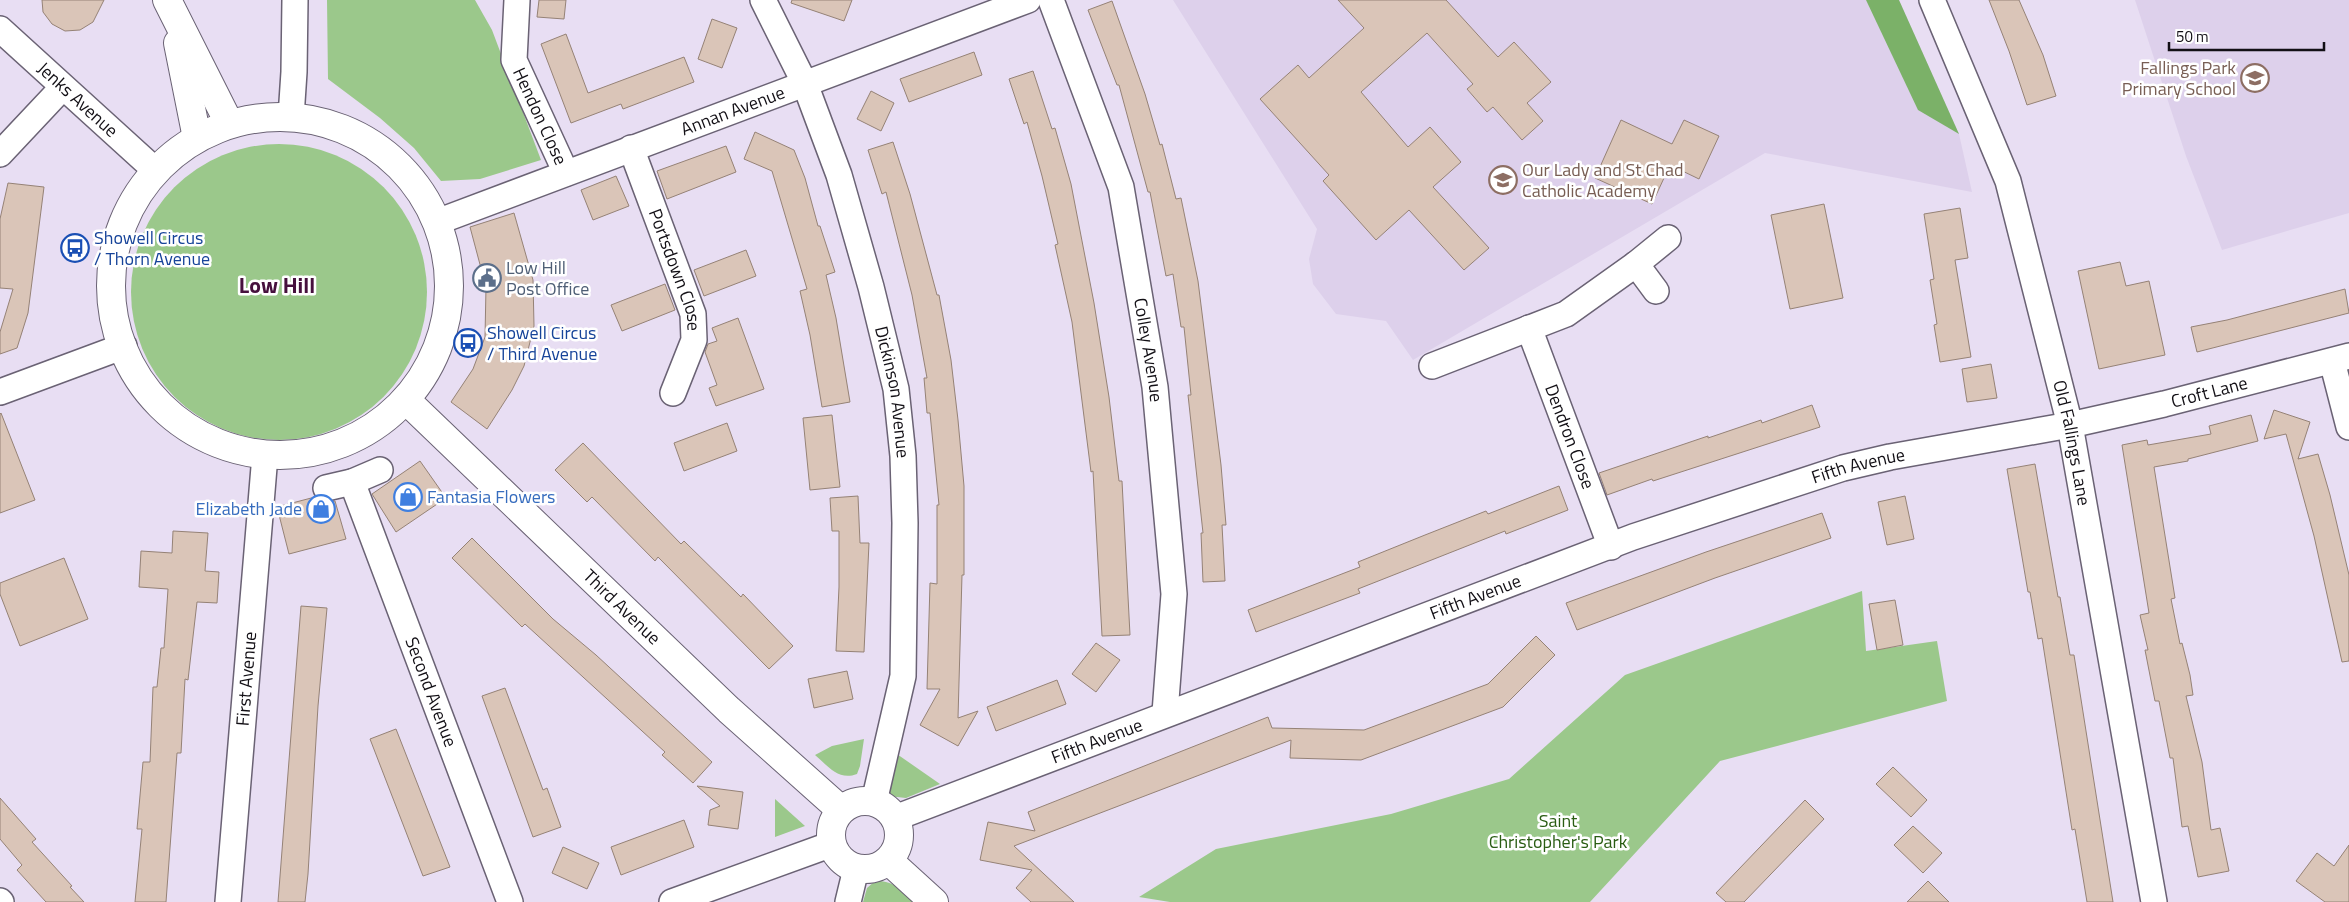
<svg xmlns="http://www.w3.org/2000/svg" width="2349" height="902" font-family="'Titillium Web',sans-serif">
  <rect width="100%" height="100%" fill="#e8def3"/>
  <g fill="#ddd0eb">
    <polygon points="1173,0 1899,0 1959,134 1972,192 1765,153 1413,360 1386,321 1336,314 1313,284 1309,259 1317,229"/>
    <polygon points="2135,0 2349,0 2349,213 2222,250 2186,156"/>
  </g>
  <g fill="#9bc88b">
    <polygon points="327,0 475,0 492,30 541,160 480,179 441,181 414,148 380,118 328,79"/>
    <circle cx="279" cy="292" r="148"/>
    <polygon points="1862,591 1866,651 1937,641 1947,701 1720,761 1590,902 1170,902 1139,897 1216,849 1391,814 1509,779 1625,675"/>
    <path d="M864 739 860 766 857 774C839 781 829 767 815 755L832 746Z"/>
    <polygon points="894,752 940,784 906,798 888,796 886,789"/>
    <polygon points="775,799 805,826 775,837"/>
    <path d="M875 881C893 880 902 890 914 902H863L867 888Z"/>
  </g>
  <polygon fill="#7bb168" points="1866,0 1899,0 1959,134 1918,110"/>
  <g fill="#dac5b8" stroke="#958276">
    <polygon points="42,0 104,0 93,22 80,30 65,31 52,24 43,12"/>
    <polygon points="539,0 566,0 564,19 537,17"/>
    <polygon points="792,0 852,0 844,21 791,3"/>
    <polygon points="1338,0 1446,0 1498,57 1514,42 1551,82 1527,103 1543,121 1522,140 1493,107 1487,112 1467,89 1473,84 1427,33 1361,92 1408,147 1430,127 1461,162 1433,187 1489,248 1464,270 1409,210 1376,240 1323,181 1329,175 1260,99 1298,65 1309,78 1364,28"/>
    <polygon points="1989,0 2019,0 2043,55 2056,96 2027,105 2009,51"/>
    <polygon points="1112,1 1145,94 1160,145 1162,144 1176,199 1181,198 1198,281 1221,465 1226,525 1222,525 1225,581 1203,582 1201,533 1203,533 1188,395 1191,395 1184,327 1181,327 1173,274 1166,276 1150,192 1148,192 1119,85 1117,85 1088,10"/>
    <polygon points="712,19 737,28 722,68 698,59"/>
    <polygon points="566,34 588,93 684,57 694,82 623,109 621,104 571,123 541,44"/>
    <polygon points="974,52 982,75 909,102 900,79"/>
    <polygon points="1033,71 1052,129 1055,128 1071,184 1094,303 1109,397 1119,481 1122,481 1130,635 1102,636 1093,471 1091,472 1072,322 1055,245 1058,244 1042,176 1027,122 1024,124 1009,79"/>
    <polygon points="871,91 894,103 881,131 857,119"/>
    <polygon points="1621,120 1672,144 1684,120 1719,136 1699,179 1670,165 1652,204 1595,178"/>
    <polygon points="755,132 794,150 805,178 818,226 820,226 835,272 826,275 836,318 850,402 822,407 810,335 800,291 807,289 772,171 744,159"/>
    <polygon points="893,142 910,194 937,295 939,295 951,360 958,420 964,486 964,575 962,575 958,718 978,711 958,746 920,725 940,689 927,689 930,583 937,584 937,505 939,505 930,413 927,413 924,378 927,378 912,295 886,192 882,194 868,150"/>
    <polygon points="726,146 736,172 667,199 657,171"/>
    <polygon points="616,176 629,206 593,220 581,190"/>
    <polygon points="8,183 44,187 28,313 17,348 0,354 0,332 13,289 0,288 0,219"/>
    <polygon points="1824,204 1843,298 1790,309 1771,215"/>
    <polygon points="1960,208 1968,258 1955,260 1971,357 1940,362 1934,325 1937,324 1930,280 1934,279 1924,214"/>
    <polygon points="514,213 533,280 534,326 524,366 512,390 487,429 451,402 473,369 485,337 486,287 470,227"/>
    <polygon points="746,250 756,276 704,296 694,270"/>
    <polygon points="2120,262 2126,286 2149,281 2165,355 2099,369 2078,271"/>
    <polygon points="665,284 675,310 622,331 611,305"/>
    <polygon points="2345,289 2349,313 2197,352 2191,327 2227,320"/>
    <polygon points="738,318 764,389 716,406 709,388 717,385 705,352 708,344 717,341 712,328"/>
    <polygon points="1991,364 1997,398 1967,402 1962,369"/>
    <polygon points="1812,405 1820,427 1653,481 1652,479 1607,495 1599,473 1708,436 1708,438 1761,420 1762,423"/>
    <polygon points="2274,410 2310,422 2298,459 2318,454 2330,495 2349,575 2349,661 2342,662 2314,536 2286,434 2264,439"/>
    <polygon points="1,413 35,500 0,513 0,414"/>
    <polygon points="832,415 840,487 810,490 803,418"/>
    <polygon points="2251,415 2258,441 2188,459 2188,461 2154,467 2175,598 2171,599 2180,644 2182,643 2190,675 2193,695 2186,696 2202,762 2211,830 2220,828 2229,871 2198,877 2188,826 2182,827 2173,758 2170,758 2159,701 2155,701 2145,650 2148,650 2140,615 2149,613 2122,445 2147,440 2148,445 2211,434 2209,426"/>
    <polygon points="727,423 737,451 684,471 674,443"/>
    <polygon points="583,443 681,544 684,541 741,597 743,594 793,646 769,669 658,557 655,561 592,497 587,502 555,470"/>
    <polygon points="420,461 446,498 396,532 372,494"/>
    <polygon points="2035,464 2058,597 2060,597 2070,655 2074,655 2113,902 2087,902 2075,829 2072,830 2042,638 2038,639 2030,592 2028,592 2007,469"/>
    <polygon points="1559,486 1568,510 1506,534 1505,531 1429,561 1358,589 1360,593 1256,632 1248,610 1360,567 1358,562 1425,535 1486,511 1488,514"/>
    <polygon points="858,496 860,543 869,543 864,652 836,651 839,587 839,531 832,531 830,498"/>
    <polygon points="1905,496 1914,539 1887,545 1878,502"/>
    <polygon points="315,497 322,502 335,501 346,539 289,554 277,507"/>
    <polygon points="1822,513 1831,538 1715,578 1577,630 1566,603 1706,552"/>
    <polygon points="173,531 208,533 205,571 219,572 217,603 197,602 188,680 185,679 181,753 177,753 166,902 135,902 142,829 137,829 143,762 150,762 153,687 157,687 161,648 164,648 168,589 139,587 141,551 172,553"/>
    <polygon points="472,538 553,619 596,655 712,762 693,783 662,755 665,752 525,624 522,627 452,558"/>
    <polygon points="64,558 88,619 20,646 0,594 0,583"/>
    <polygon points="1895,600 1903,645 1877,650 1869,604"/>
    <polygon points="301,606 327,608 318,706 308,874 305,902 278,902"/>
    <polygon points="1536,636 1555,655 1503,707 1361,760 1290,758 1291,740 1014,846 1074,902 1031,902 1016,888 1032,870 980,860 988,822 1035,831 1028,812 1268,717 1272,728 1364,730 1488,684"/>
    <polygon points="1096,643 1120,660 1096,692 1072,674"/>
    <polygon points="847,671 853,699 814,708 808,679"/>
    <polygon points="1057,680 1066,704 996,731 987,707"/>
    <polygon points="505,688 543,790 547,788 561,827 533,837 482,696"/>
    <polygon points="396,729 450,867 423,876 370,739"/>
    <polygon points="1893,767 1927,800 1911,817 1876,784"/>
    <polygon points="697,786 743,792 738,829 708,825 710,810 720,806"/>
    <polygon points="0,798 36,839 32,842 72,886 70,887 84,902 46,902 17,870 22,865 0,839"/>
    <polygon points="1805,800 1824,819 1744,902 1726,902 1716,893"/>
    <polygon points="684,820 694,847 621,875 611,847"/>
    <polygon points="1913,826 1942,853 1923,873 1894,845"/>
    <polygon points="2349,845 2349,902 2325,902 2296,881 2317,853 2334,866"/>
    <polygon points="563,847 599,863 587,889 552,873"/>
    <polygon points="1928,881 1949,902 1907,902"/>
  </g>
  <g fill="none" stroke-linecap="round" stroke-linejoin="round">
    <defs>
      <g id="minor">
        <path id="s1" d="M517 0 514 60 566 173"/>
        <path id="s2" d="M763 0 805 84 839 175 871 287 896 389 903 456 905 523 903 676 874 802"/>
        <path id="s3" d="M1051 0 1121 187 1155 387 1174 594 1165 713"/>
        <path id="s4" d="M1932 0 2008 181 2070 425 2154 902"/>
        <path id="s5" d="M0 29 155 170"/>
        <polyline points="291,117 294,72 295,0"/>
        <path id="s6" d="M631 148 693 314 694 340 673 393"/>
        <polyline points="0,154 62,88"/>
        <path id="s7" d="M437 222 1028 0"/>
        <polyline points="1636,264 1656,291"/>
        <path id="s8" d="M1529 328 1611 547"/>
        <polyline points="2332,361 2349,427"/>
        <polyline points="1432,366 1566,314 1636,264 1668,238"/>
        <polyline points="0,392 124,346"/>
        <polyline points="352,482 380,470"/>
        <path id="s9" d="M326 488 352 482 510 902"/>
        <path id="s10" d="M895 818 1633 537 1843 468 1890 457 2070 425 2164 404 2349 356"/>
        <polyline points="0,901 1,902"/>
        <path id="s11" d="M228 902 265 455"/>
        <polyline points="672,902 832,844"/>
        <polyline points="848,902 856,869"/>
      </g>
      <g id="tertiary">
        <polyline points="167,0 229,123"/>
        <polyline points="178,43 197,138"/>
        <circle cx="280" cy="286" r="169"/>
        <path id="s12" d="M406 400 729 710 841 810"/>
        <circle cx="865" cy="835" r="34"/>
        <polyline points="889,861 934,902"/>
      </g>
    </defs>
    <use href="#minor" stroke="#6a6274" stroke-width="28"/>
    <use href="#tertiary" stroke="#6a6274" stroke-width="30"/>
    <use href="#minor" stroke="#fff" stroke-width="25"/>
    <use href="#tertiary" stroke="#fff" stroke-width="28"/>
  </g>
  <defs>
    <symbol id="school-ring" viewBox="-11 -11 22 22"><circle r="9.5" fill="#fff" stroke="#8d6e63" stroke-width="1.5"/><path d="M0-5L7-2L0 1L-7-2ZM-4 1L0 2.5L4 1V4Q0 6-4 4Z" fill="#8d6e63"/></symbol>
    <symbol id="bus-ring" viewBox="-11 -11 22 22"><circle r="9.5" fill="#fff" stroke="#1a4fb4" stroke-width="1.5"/><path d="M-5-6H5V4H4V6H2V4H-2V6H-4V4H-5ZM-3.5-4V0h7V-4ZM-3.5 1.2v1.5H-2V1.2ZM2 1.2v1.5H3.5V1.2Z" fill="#1a4fb4"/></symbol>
    <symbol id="civic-ring" viewBox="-11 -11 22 22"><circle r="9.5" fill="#fff" stroke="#5c6f8a" stroke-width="1.5"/><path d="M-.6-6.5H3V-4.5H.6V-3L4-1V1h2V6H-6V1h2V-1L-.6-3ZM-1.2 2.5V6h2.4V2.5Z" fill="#5c6f8a"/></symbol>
    <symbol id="shop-ring" viewBox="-11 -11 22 22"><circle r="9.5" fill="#fff" stroke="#3f7fe0" stroke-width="1.5"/><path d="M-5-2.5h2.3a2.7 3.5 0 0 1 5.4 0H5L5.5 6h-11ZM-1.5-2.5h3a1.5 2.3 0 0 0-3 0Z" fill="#3f7fe0"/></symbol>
  </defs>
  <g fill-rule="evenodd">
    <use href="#school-ring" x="2239" y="62" width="32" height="32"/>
    <use href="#school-ring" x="1487" y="164" width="32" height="32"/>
    <use href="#bus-ring" x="59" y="232" width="32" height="32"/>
    <use href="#civic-ring" x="471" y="262" width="32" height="32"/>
    <use href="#bus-ring" x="452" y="327" width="32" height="32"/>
    <use href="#shop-ring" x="392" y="481" width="32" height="32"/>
    <use href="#shop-ring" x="305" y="493" width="32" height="32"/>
  </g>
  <g text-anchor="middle" stroke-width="5" stroke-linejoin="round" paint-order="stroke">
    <g font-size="18" fill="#785e54" stroke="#fff" text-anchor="end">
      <text x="2236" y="74">Fallings Park<tspan x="2236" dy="21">Primary School</tspan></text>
      <text x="1522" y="176" text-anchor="start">Our Lady and St Chad<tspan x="1522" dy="21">Catholic Academy</tspan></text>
    </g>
    <g font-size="18" fill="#120f15" stroke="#fff">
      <text dy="6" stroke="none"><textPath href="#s5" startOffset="105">Jenks Avenue</textPath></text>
      <text dy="6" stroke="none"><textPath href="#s7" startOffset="316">Annan Avenue</textPath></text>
      <text dy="6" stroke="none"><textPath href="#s1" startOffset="122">Hendon Close</textPath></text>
      <text dy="6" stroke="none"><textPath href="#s6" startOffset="130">Portsdown Close</textPath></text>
      <text dy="6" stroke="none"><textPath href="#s3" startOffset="365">Colley Avenue</textPath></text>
      <text dy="6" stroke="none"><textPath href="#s10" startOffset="1385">Croft Lane</textPath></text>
      <text dy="6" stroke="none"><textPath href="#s2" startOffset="415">Dickinson Avenue</textPath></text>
      <text dy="6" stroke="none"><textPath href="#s8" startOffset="116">Dendron Close</textPath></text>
      <text dy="6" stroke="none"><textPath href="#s4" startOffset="466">Old Fallings Lane</textPath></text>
      <text dy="6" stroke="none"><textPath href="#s10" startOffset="1026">Fifth Avenue</textPath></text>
      <text dy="6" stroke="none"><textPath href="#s10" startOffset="621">Fifth Avenue</textPath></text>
      <text dy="6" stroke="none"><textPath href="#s12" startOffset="299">Third Avenue</textPath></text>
      <text dy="6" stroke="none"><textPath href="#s11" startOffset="224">First Avenue</textPath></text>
      <text dy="6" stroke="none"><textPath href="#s9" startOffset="251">Second Avenue</textPath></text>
      <text dy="6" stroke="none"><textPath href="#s10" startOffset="216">Fifth Avenue</textPath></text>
    </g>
    <g font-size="18" fill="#164399" stroke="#fff" text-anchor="start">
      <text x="94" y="244">Showell Circus<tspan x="94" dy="21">/ Thorn Avenue</tspan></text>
      <text x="487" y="339">Showell Circus<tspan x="487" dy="21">/ Third Avenue</tspan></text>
    </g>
    <g font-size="18" fill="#4e5e75" stroke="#fff" text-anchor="start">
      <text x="506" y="274">Low Hill<tspan x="506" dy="21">Post Office</tspan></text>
    </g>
    <g font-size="18" fill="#366cbe" stroke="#fff" text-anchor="start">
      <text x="427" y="503">Fantasia Flowers</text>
      <text x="302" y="515" text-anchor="end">Elizabeth Jade</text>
    </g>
    <g font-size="18" fill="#295c12" stroke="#fff">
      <text x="1558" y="827">Saint<tspan x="1558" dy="21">Christopher's Park</tspan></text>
    </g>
    <g font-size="22" font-weight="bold" fill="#46103d" stroke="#fff">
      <text x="277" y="293">Low Hill</text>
    </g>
  </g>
  <path d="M2169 42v8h155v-8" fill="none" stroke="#120f15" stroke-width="2.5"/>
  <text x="2176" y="42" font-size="15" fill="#120f15" stroke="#ffffff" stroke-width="4" paint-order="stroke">50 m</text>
</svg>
